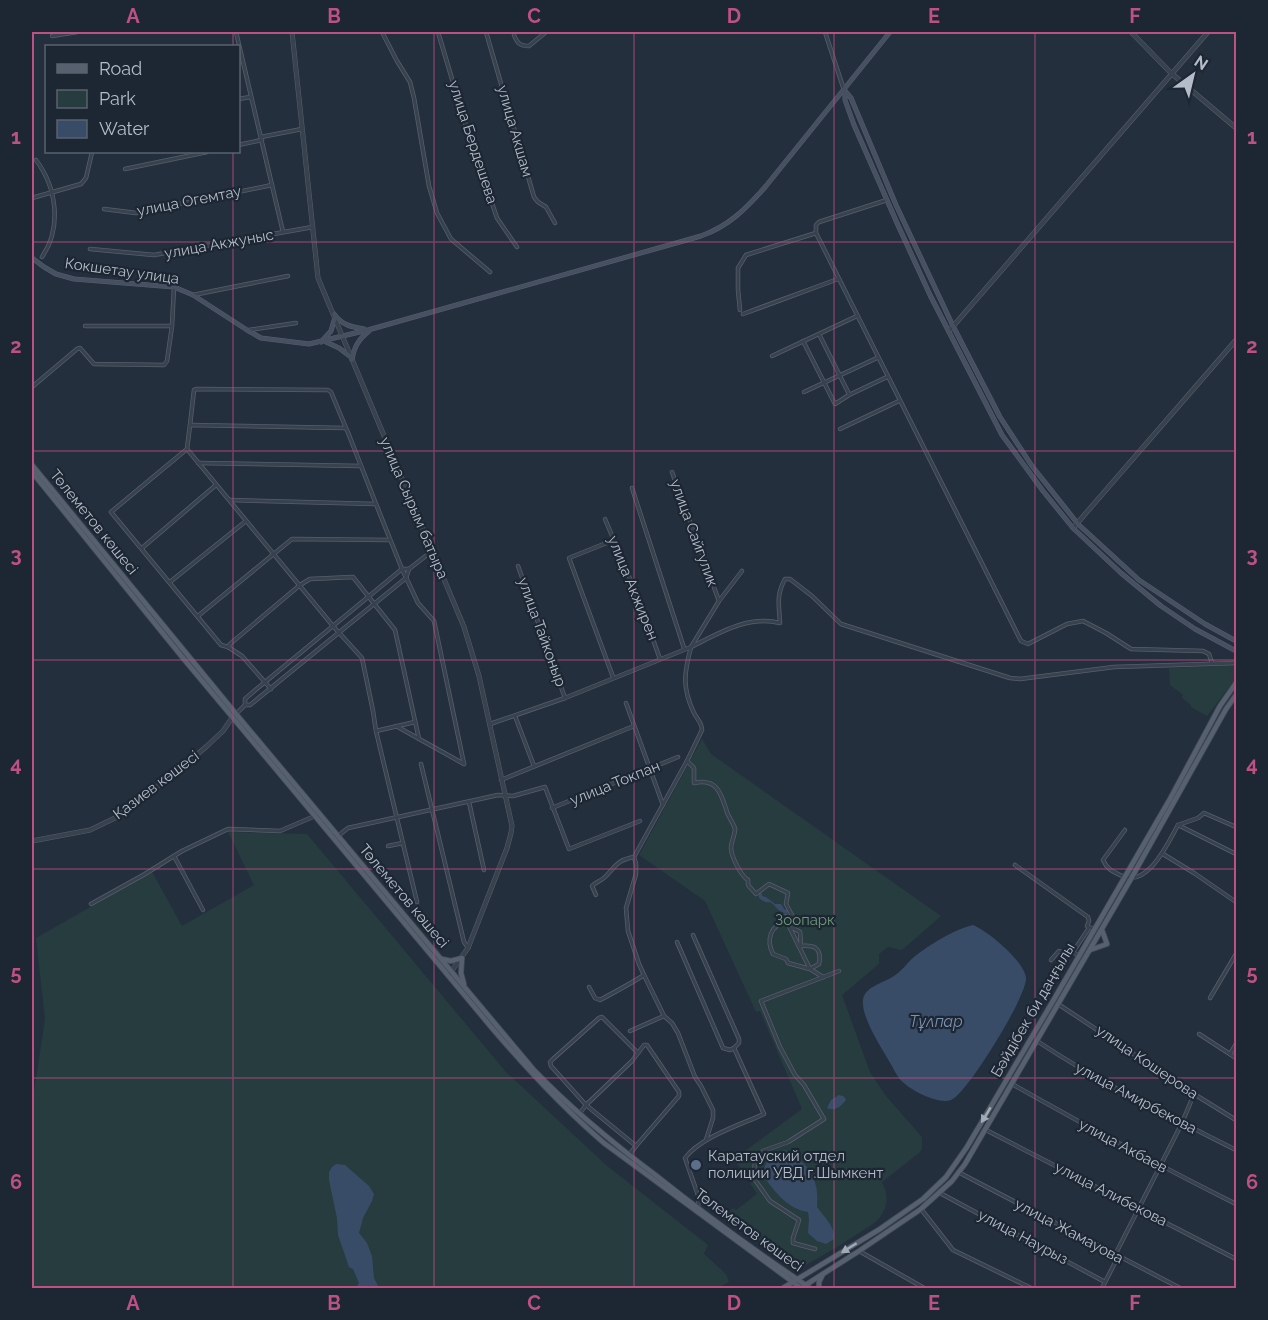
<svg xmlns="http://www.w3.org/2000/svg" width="1268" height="1320" font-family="Raleway,sans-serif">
  <rect width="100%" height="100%" fill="#242f3e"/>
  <g fill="#263c3f">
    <polygon points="1236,665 1236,678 1207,716 1191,707 1191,705 1182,698 1183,695 1170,685 1169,668"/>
    <path d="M702 739 711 754 941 916 902 950 888 947 879 954V964L842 995 870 1072 886 1096 922 1137V1149L919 1153 882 1182C888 1194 889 1205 880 1217 876 1223 868 1227 862 1231 841 1245 819 1258 797 1270L725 1214 733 1208 736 1210 757 1194 734 1159 802 1109 760 1011 756 1012 705 901 639 855Z"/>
    <polygon points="228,832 307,834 506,1072 606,1165 708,1245 704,1254 726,1274 729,1282 718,1288 32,1288 32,1105 45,1019 36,938 152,872 182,926 254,885"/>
  </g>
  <g fill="#394c67">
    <path d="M759 892 762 894V896L766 897 775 904H781L785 910 787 909 789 911 787 914C777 911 777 907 770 902 765 903 763 901 759 898Z"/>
    <path d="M973 925C988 931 1025 962 1026 978 1027 996 967 1094 951 1100 937 1105 906 1088 899 1078 896 1074 894 1070 892 1066 883 1050 861 1018 863 1000 865 986 884 983 894 976 902 971 907 963 914 957 929 945 955 929 973 925Z"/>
    <path d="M839 1095 843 1096 845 1098 846 1100C841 1106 835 1112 827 1108L831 1100Z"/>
    <path d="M785 1150C808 1163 820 1179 817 1207 824 1217 835 1226 834 1239L826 1244 817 1241 808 1233 809 1219 808 1212C787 1209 775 1191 763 1176 765 1160 770 1156 785 1150Z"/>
    <polygon points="336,1164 345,1165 369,1186 374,1194 372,1201 363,1218 359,1233 367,1243 372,1256 374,1278 379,1288 356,1288 359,1283 353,1269 349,1267 338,1235 337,1218 329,1180 329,1172 332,1167"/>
  </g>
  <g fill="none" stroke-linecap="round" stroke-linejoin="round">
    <defs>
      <g id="minor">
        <polyline points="236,32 283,232"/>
        <polyline points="382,32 397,61 410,82 414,98 429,186 437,213 451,239 490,272"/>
        <polyline points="438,32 466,126 497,218 517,247"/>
        <polyline points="486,32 534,197 538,202 546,207 555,223"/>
        <polyline points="825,32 844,90"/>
        <path d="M514 35C517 43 520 46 529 46L546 32"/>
        <polyline points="52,36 77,32"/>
        <polyline points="238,99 251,97"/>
        <polyline points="261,137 302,129"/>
        <polyline points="238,145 262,140"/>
        <path d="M36 160C57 188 62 228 42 257"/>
        <polyline points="125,169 207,152"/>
        <polyline points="32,198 81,184 86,178 92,152"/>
        <polyline points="887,200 819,222 816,225 816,233 1021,641 1028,644 1067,624 1083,621 1106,633 1131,649 1203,651 1209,654 1212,663"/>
        <polyline points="104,209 136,213 272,185"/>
        <polyline points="90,249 154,255 313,227"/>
        <polyline points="193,295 288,276"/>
        <polyline points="740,310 738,290 738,268 746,255 816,233"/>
        <polyline points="743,314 838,279"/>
        <polyline points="85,326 172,326"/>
        <polyline points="249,330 296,323"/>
        <polyline points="819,334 849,394"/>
        <polyline points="803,341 835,404 849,395 887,377"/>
        <polyline points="772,356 857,316"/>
        <polyline points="32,387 77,349 80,348 94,364 164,365 167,361 172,326 174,287"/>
        <polyline points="804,392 877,358"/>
        <polyline points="190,425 194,390 197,389 328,390 331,392 346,428"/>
        <polyline points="840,429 899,401"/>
        <polyline points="187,449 190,425 345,428 347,430 376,504"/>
        <polyline points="198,463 361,466"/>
        <polyline points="632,488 684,648"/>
        <polyline points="230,500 376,504 402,569 418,603 434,621 464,764"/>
        <polyline points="605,519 638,598 660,659"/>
        <polyline points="142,548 216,485"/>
        <polyline points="518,566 565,698"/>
        <polyline points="170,582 246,521"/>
        <polyline points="719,601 742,571"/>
        <polyline points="198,616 292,539 390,540"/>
        <polyline points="228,647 221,645 111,512 187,449 333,626 362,658 373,711 376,731 417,902"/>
        <polyline points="613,677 569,558 614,540"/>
        <polyline points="271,689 242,656 228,647 230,644 300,585 310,579 353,577 395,630 419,739"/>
        <polyline points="626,703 663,805"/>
        <polyline points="245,705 245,699 253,692 402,569 409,569"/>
        <polyline points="236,714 245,705 250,705 406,578 409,569 432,551"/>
        <polyline points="515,716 534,766"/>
        <polyline points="490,724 565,698 691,647 719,601 672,472"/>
        <polyline points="396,726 464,764"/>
        <polyline points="376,731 415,722"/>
        <path d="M687 761 694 768V783C718 778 721 794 727 812 729 818 734 824 735 829 735 835 731 842 731 848 731 856 741 876 748 880V885L756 894 769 884 788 893 786 904 793 917"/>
        <polyline points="421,764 464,942 468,948"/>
        <polyline points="501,780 634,726"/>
        <polyline points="469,802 484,870"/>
        <polyline points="552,808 678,757"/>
        <polyline points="1178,825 1236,854"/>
        <path d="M1125 830 1103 860C1107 869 1112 871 1120 875 1147 890 1168 843 1178 825L1198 818 1204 813 1236 827"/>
        <polyline points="338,836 348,828 498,795 513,796 545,787 569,849 640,821"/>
        <polyline points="388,846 403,843"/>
        <polyline points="1163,854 1194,873 1236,902"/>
        <polyline points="174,856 203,910"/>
        <polyline points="1015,865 1088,917 1089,921 1087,926 1094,929"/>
        <path d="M596 895 592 886C596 882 601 881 605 877 616 866 617 860 634 857"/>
        <polyline points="91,904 145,874 182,851 228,829 280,831 315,816"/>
        <path d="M787 921C770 925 766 940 773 954L786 959 788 963 810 969 819 964C822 948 815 945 801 946L800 932 793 928V918L784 916 810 969 823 977"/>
        <polyline points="693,935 739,1039 739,1043 734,1048"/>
        <polyline points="677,942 723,1048 730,1050 734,1048"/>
        <polyline points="1073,952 1089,928"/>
        <polyline points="1051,960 1059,951 1068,955 1073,952 1079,956"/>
        <path d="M589 987 595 998 600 1000C615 992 630 984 644 975"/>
        <polyline points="1210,998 1236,954"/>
        <polyline points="1058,1004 1194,1094 1236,1120"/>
        <polyline points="630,1031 664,1016"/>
        <polyline points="1199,1034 1236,1058"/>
        <path d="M1037 1041C1100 1083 1169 1116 1236 1150"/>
        <polygon points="644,1045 647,1045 679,1092 679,1096 636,1146 586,1105 632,1061"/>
        <polyline points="1230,1054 1236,1044"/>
        <path d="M1012 1084C1086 1126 1160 1166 1236 1204"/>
        <polyline points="580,1113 586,1105 551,1066 550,1062 553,1059 599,1018 602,1017 638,1053"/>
        <polyline points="986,1130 1236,1259"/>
        <path d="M706 1140 713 1118V1110L701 1086 695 1077 678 1033 672 1023 664 1016 644 975 639 964 628 931 626 908 636 874V864L634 857 687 761 702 730C702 723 697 719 694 713 682 688 684 673 691 647 719 633 748 615 780 623 779 605 776 595 785 579H790L812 596 841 624 1010 678 1020 679 1114 667 1236 663"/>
        <polyline points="629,1155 636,1146"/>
        <polyline points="958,1172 1180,1288"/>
        <polyline points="940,1193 1105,1282"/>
        <path d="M698 1207 699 1198 685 1158C701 1137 740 1125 764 1114L734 1048"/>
        <polyline points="921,1209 953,1250 1031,1288"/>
        <polyline points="815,1249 793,1243 793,1238 799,1220 770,1201 753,1177 755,1163 763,1151 788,1142 824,1119 804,1085 795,1075 780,1047 761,1001 839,971"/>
        <polyline points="859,1251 924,1288"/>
        <polyline points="1115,1255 1182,1123 1194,1094"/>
        <polyline points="1102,1288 1118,1257"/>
      </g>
      <g id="tertiary">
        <polyline points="292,32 318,278 464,627 479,676 512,826 511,833 507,848 468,948 448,976"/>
        <polyline points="1131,32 1171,73 1236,128"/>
        <polyline points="949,331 1208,32"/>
        <polyline points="1073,528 1236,340"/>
        <polyline points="32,841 90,830 115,818 175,773 207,746 223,731 234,715"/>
      </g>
      <g id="secondary">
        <polyline points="845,91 845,100 854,125 897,223 930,295 1002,435 1043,491 1073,528 1121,573 1161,606 1195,629 1236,651"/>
        <polyline points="845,91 851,98 896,205 953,326 1000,417 1032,466 1078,524 1139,580 1205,624 1236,641"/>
        <path d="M32 258 44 267 56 274 74 279 174 287 193 295 247 330 261 338 309 344 368 330 701 236C729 226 747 208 766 186L890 32"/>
        <path d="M334 314C342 325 351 327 364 329"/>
        <polyline points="321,342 331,331 335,317"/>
        <polyline points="326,342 339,348 351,357"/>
        <path d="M352 360C354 347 358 340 369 331"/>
      </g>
      <g id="primary">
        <path d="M32 465 236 714 533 1069C571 1109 614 1144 658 1177 707 1216 758 1253 810 1288"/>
        <path d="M32 472 183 658 492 1028C527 1069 563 1108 604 1143L801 1288"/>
        <polyline points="1090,950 1107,944 1102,930"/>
        <polyline points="462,958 461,973 464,984"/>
        <polyline points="442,959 451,961 462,958"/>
        <polyline points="804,1286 859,1251 921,1209 952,1181 965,1164 1132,877 1226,709 1236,695"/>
        <polyline points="783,1288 880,1229 923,1199 946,1177 967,1147 1053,1001 1170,799 1220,706 1236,683"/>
        <polyline points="819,1288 819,1282 823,1274"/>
      </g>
    </defs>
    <use href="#minor" stroke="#565f6c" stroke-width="4.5"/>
    <use href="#tertiary" stroke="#565f6c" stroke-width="5"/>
    <use href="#secondary" stroke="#565f6c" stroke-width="5"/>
    <use href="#primary" stroke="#414a57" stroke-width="6"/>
    <use href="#minor" stroke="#38414e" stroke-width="3"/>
    <use href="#tertiary" stroke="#38414e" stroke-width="4"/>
    <use href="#secondary" stroke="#465061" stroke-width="4"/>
    <use href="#primary" stroke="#56606e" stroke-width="4.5"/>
  </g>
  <defs><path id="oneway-solid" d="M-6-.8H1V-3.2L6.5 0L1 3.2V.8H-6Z" transform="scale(1.5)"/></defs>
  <g fill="#a1aab7">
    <use href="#oneway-solid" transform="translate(986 1115) rotate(121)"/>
    <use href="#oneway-solid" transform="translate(849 1248) rotate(148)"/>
  </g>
  <path fill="none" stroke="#bd5182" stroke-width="1.5" stroke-opacity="0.55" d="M233 32V46M434 32V1288M634 32V1288M834 32V1288M1035 32V1288M233 152V1288M32 242H1236M32 451H1236M32 660H1236M32 869H1236M32 1078H1236"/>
  <circle fill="#5c6f8a" stroke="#1d2633" stroke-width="2" cx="696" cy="1165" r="6"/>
  <g text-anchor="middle" stroke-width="4.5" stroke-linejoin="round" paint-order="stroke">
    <g font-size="15" fill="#b4bcc9" stroke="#1d2633">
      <text transform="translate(515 131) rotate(74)" y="5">улица Акшам</text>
      <text transform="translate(473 142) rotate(72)" y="5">улица Бердешева</text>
      <text transform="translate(189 201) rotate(-11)" y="5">улица Огемтау</text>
      <text transform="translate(219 244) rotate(-10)" y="5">улица Акжуныс</text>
      <text transform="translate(122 271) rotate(8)" y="5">Кокшетау улица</text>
      <text transform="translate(414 508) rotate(67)" y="5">улица Сырым батыра</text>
      <text transform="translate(94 522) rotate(51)" y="5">Төлеметов көшесі</text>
      <text transform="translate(694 533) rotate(70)" y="5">улица Сайгулик</text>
      <text transform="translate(633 588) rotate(68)" y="5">улица Акжирен</text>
      <text transform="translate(542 632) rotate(70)" y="5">улица Тайконыр</text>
      <text transform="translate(615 783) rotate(-22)" y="5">улица Токпан</text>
      <text transform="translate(156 785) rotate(-37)" y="5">Қазиев көшесі</text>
      <text transform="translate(404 896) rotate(50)" y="5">Төлеметов көшесі</text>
      <text transform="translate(1033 1010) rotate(-60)" y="5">Бәйдібек би даңғылы</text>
      <text transform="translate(1147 1062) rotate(34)" y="5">улица Кошерова</text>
      <text transform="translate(1136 1098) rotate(28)" y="5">улица Амирбекова</text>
      <text transform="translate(1123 1146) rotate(28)" y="5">улица Акбаев</text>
      <text transform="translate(1111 1194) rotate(27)" y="5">улица Алибекова</text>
      <text transform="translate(749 1230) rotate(36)" y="5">Төлеметов көшесі</text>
      <text transform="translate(1069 1231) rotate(28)" y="5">улица Жамауова</text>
      <text transform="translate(1023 1237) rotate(28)" y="5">улица Наурыз</text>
    </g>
    <g font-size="15" fill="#6b9a76" stroke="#1d2633">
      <text x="805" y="925">Зоопарк</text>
    </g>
    <g font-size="15" fill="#b4bcc9" stroke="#1d2633" text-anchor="start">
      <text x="708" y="1161">Каратауский отдел<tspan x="708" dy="17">полиции УВД г.Шымкент</tspan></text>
    </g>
    <g font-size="16" font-style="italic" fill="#7c92b1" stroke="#1d2633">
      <text x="936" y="1027">Тұлпар</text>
    </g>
  </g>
  <rect width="1268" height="1320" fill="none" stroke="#1d2633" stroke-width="66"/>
  <rect x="45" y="45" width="195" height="108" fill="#1d2633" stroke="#59626f" stroke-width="1.5"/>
  <rect x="57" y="64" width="30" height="9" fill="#56606e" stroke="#59626f" stroke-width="1.5"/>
  <text x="99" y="75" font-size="18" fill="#b4bcc9">Road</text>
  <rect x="57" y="90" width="30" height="18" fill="#263c3f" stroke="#59626f" stroke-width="1.5"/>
  <text x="99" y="105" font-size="18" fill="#b4bcc9">Park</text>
  <rect x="57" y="120" width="30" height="18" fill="#394c67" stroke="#59626f" stroke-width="1.5"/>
  <text x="99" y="135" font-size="18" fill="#b4bcc9">Water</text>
  <g transform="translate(1193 75) rotate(34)" stroke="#1d2633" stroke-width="4.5" paint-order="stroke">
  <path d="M0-4.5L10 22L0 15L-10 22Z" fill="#b4bcc9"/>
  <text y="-9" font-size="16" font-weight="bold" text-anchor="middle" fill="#b4bcc9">N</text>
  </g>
  <rect x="33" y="33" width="1202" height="1254" fill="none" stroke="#bd5182" stroke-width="2"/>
  <g font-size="20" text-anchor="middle" font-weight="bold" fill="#bd5182">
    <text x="133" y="23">A</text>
    <text x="334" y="23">B</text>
    <text x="534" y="23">C</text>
    <text x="734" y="23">D</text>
    <text x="934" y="23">E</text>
    <text x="1135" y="23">F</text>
    <text x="16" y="144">1</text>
    <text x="1252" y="144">1</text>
    <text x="16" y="353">2</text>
    <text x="1252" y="353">2</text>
    <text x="16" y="562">3</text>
    <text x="1252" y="562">3</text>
    <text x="16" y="771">4</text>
    <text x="1252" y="771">4</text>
    <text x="16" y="980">5</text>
    <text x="1252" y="980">5</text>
    <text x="16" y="1189">6</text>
    <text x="1252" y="1189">6</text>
    <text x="133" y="1310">A</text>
    <text x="334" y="1310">B</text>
    <text x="534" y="1310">C</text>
    <text x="734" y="1310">D</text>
    <text x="934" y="1310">E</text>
    <text x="1135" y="1310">F</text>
  </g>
</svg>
